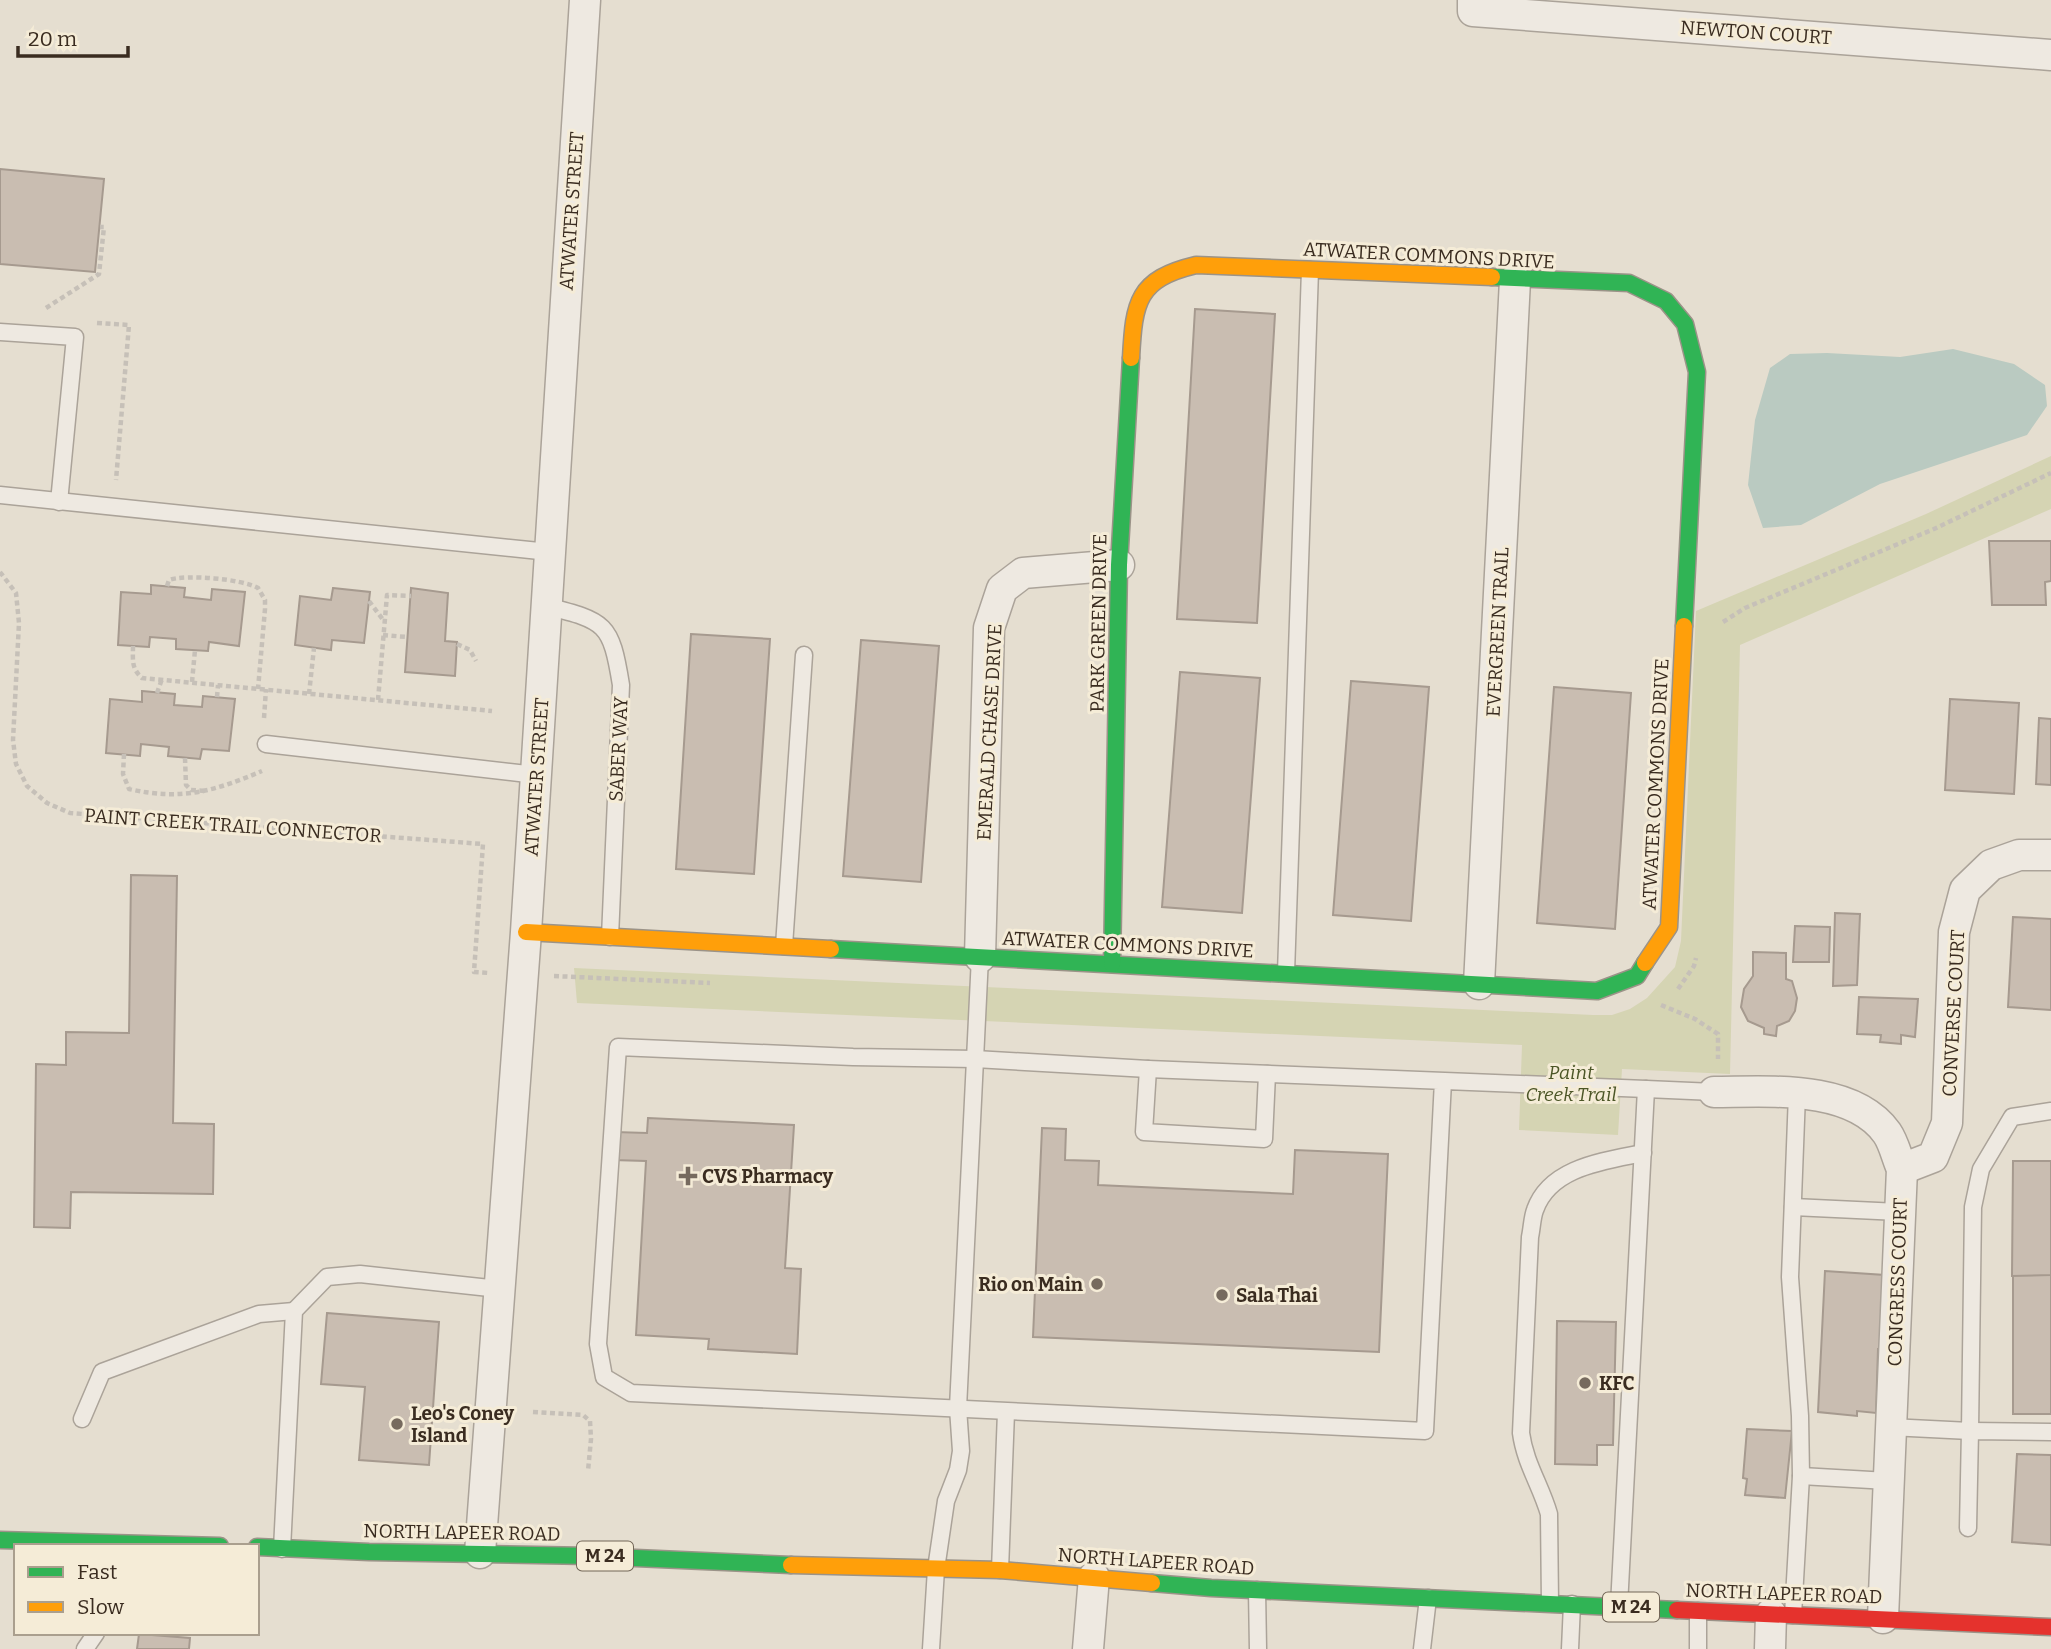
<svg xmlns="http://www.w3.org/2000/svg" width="2051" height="1649" font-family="Bitter,serif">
  <rect width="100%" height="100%" fill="#e5ded0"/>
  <polygon fill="#d5d4b3" points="2051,456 2051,509 1740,645 1730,1074 1622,1069 1618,1135 1519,1130 1522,1045 577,1003 574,968 1593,1015 1612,1015 1630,1009 1647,998 1675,967 1681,941 1696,611 1926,514"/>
  <polygon fill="#bacac1" points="1953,349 2014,364 2045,385 2047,406 2027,435 1880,484 1801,525 1763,528 1748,485 1755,420 1770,368 1790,354 1827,353 1900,357"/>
  <g fill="#c9bdb1" stroke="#a69a8f" stroke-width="2">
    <polygon points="0,169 104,179 95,272 0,264"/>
    <polygon points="1195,309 1275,314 1257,623 1177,619"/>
    <polygon points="1989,541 2051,541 2051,581 2045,582 2046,605 1992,605"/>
    <polygon points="151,585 185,588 184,597 211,600 212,589 245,592 239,646 209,642 208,651 176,649 176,639 150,637 149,647 118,645 121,592 151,594"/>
    <polygon points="333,588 370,592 364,643 332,640 331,650 295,645 300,596 331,600"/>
    <polygon points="411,588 448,593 445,641 457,642 455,676 405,672"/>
    <polygon points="691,634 770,639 754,874 676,869"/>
    <polygon points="861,640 939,646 921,882 843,876"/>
    <polygon points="1180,672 1260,678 1242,913 1162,907"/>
    <polygon points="1351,681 1429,687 1411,921 1333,915"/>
    <polygon points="1554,687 1631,693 1615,929 1537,923"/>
    <polygon points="142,691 175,694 174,705 202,707 203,696 235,699 229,751 202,749 200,759 168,756 169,747 141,744 140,756 106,753 110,699 142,702"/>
    <polygon points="1950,699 2019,703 2014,794 1945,790"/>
    <polygon points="2039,718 2051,719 2051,785 2036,784"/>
    <polygon points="131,875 177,876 173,1123 214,1124 213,1194 71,1192 70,1228 34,1227 36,1064 66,1065 66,1032 129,1033"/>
    <polygon points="1835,913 1860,914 1857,985 1833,986"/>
    <polygon points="2013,917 2051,919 2051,1010 2008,1007"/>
    <polygon points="1795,926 1830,927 1829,962 1793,962"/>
    <polygon points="1753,952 1786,953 1786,979 1792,981 1797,998 1795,1011 1789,1021 1777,1026 1776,1036 1764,1034 1764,1028 1748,1021 1741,1007 1744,989 1753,976"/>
    <polygon points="1859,997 1918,999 1915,1037 1901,1035 1901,1044 1880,1042 1881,1035 1857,1034"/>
    <polygon points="648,1118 794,1125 785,1268 801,1269 797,1354 708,1349 709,1339 636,1335 646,1161 613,1160 615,1132 647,1133"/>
    <polygon points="1042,1128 1066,1129 1065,1160 1099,1161 1098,1185 1293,1194 1295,1150 1388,1154 1379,1352 1033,1337"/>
    <rect x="2013" y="1161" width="38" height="253"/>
    <polygon points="2013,1161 2051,1161 2051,1275 2012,1276"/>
    <polygon points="1825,1271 1885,1275 1882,1349 1878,1349 1876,1413 1857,1411 1857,1416 1818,1412"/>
    <polygon points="327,1313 439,1322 429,1465 359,1460 365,1387 321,1384"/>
    <polygon points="1557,1321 1616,1322 1613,1445 1597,1445 1597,1465 1555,1464"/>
    <polygon points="1747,1429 1792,1431 1785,1498 1745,1495 1747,1479 1743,1478"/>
    <polygon points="2017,1454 2051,1455 2051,1545 2012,1542"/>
    <polygon points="139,1634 190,1638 189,1649 137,1649"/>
  </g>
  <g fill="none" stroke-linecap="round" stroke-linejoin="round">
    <defs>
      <g id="lane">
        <polyline points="0,332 75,337 59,502"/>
        <polyline points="0,495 549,552"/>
        <path d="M546 606C606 621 611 623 621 685L610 937"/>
        <polyline points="266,744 536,775"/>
        <polyline points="784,946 804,655"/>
        <polyline points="1286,973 1310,270"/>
        <polyline points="1148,1069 1144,1132 1264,1139 1267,1074"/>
        <polyline points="1443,1081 1425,1431 631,1393 604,1377 598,1344 618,1047 853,1057 975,1059 1148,1069 1646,1089 1714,1092"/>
        <polyline points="1793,1207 1899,1212"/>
        <polyline points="82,1419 102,1372 259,1314 294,1311"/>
        <polyline points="1890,1427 1970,1431 1973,1207 1981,1169 2012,1117 2051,1111"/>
        <polyline points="1801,1476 1888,1481"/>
        <polyline points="1968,1528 1970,1431 2051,1432"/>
        <polyline points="282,1549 294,1311 327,1277 360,1274 499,1289"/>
        <polyline points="1000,1570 1006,1412"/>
        <polyline points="1257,1590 1258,1649"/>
        <path d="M1550 1603 1549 1514C1541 1486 1525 1463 1521 1433L1530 1237C1532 1228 1532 1218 1535 1210 1550 1167 1604 1161 1643 1153"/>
        <polyline points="1619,1606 1646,1089"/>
        <polyline points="1698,1611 1698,1649"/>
        <polyline points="1793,1615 1801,1476 1800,1416 1790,1277 1797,1094"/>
        <polyline points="85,1649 96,1633"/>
        <polyline points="931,1649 936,1569 946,1501 958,1470 961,1451 958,1408 980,957"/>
        <polyline points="1422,1649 1428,1598"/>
        <polyline points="1570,1649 1572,1604"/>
      </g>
      <g id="street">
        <polyline points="1473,0 1473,11 2051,55"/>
        <polyline points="980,957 989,628 1002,589 1023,573 1119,565"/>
        <polyline points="1479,984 1515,280"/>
        <path d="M1714 1092C1767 1092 1852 1084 1887 1133 1894 1143 1897 1158 1902 1169L1883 1618"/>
        <polyline points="1902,1169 1933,1157 1947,1123 1954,932 1965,890 1991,865 2019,855 2051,855"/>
        <polyline points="480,1553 526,932 585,0"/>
        <polyline points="1088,1649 1094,1577"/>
        <polyline points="1770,1649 1771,1614"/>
      </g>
      <g id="fast">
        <polyline points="1492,277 1629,283 1666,301 1685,324 1697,372 1684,626"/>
        <polyline points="831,949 1597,991 1637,976 1645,963"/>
        <polyline points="1112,964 1119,565 1131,358"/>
        <polyline points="0,1540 220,1546"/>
        <polyline points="257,1547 369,1552 591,1556 791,1565"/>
        <polyline points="1152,1583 1211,1588 1677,1610"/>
      </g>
      <g id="slow">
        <path d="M1131 358C1134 302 1137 279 1196 265L1492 277"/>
        <polyline points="526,932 831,949"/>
        <polyline points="1645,963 1669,927 1684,626"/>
        <polyline points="791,1565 1000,1570 1152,1583"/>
      </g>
      <polyline id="jam" points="1677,1610 2051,1627"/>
    </defs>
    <use href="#lane" stroke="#aba399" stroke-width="19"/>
    <use href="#street" stroke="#aba399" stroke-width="33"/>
    <use href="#fast" stroke="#9b9388" stroke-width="19"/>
    <use href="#slow" stroke="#9b9388" stroke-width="19"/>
    <use href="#jam" stroke="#9b9388" stroke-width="19"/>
    <g stroke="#c6c0b8" stroke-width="4.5" stroke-dasharray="5 3.5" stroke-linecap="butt">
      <polyline points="46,308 99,274 104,227 100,227"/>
      <polyline points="97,323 129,325 116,480"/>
      <polyline points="0,572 16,593 19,623 13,740 16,764 27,786 47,803 70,813 483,844 474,972 489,973"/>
      <path d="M167 586 169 580C185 574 243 579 258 588L265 600V609L258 689"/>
      <polyline points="369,601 384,621"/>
      <polyline points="1723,622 1745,608 1934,529 2051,473"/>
      <polyline points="383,635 407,637"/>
      <polyline points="457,644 470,650 476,661"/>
      <path d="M133 646C133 660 131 668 142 678L492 711"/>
      <polyline points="192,682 195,650"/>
      <polyline points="157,693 162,679"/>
      <polyline points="309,694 314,648"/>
      <polyline points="217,697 218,685"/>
      <polyline points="378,700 387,595 411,596"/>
      <polyline points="264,718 266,689"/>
      <path d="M124 754 123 774 129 789C181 801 215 791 262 771"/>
      <polyline points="185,758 186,785 191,790 206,791"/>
      <polyline points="554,976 710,983"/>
      <polyline points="1678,989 1694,966 1696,958"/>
      <polyline points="1661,1005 1695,1019 1718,1034 1718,1059"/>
      <polyline points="533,1412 583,1415 590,1421 591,1439 588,1471"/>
    </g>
    <use href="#lane" stroke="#eee9e1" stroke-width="16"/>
    <use href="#street" stroke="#eee9e1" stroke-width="30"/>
    <use href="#fast" stroke="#30b455" stroke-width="16"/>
    <use href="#slow" stroke="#ff9f0a" stroke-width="16"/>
    <use href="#jam" stroke="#e5322d" stroke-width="16"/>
  </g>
  <g fill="#766a5e" stroke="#f5ecd7" stroke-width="2.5">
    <path d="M684.5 1165.5h7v7h7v7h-7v7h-7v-7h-7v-7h7z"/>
    <circle cx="1097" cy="1284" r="7"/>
    <circle cx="1222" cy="1295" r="7"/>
    <circle cx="1585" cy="1383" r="7"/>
    <circle cx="397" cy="1424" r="7"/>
  </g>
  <g text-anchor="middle" stroke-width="6" stroke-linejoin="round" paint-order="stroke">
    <g fill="#f5ecd7" stroke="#726657" stroke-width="2">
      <rect x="577" y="1541.5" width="56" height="29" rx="5"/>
      <rect x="1603" y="1592.5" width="56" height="29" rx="5"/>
    </g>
    <g font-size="18" font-weight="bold" fill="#3a2c20">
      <text x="605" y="1562">M 24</text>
      <text x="1631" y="1613">M 24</text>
    </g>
    <g font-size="19" fill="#3a2c20" stroke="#f5ecd7">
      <text transform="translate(1756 32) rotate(4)" y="7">NEWTON COURT</text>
      <text transform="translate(571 211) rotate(-86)" y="7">ATWATER STREET</text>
      <text transform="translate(1429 255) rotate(3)" y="7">ATWATER COMMONS DRIVE</text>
      <text transform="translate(1098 623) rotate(-89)" y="7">PARK GREEN DRIVE</text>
      <text transform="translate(1497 632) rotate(-87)" y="7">EVERGREEN TRAIL</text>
      <text transform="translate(989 732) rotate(-87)" y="7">EMERALD CHASE DRIVE</text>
      <text transform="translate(618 749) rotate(-87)" y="7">SABER WAY</text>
      <text transform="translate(536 777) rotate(-86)" y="7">ATWATER STREET</text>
      <text transform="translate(1655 784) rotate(-87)" y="7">ATWATER COMMONS DRIVE</text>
      <text transform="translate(233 825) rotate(4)" y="7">PAINT CREEK TRAIL CONNECTOR</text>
      <text transform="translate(1128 944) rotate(3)" y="7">ATWATER COMMONS DRIVE</text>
      <text transform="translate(1953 1013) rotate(-87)" y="7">CONVERSE COURT</text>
      <text transform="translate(1897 1282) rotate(-88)" y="7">CONGRESS COURT</text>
      <text transform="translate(462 1532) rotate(1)" y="7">NORTH LAPEER ROAD</text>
      <text transform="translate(1156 1561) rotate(4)" y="7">NORTH LAPEER ROAD</text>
      <text transform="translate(1784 1593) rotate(2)" y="7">NORTH LAPEER ROAD</text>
    </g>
    <g font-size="19" font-style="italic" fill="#4c5627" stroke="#f5ecd7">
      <text x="1571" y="1079">Paint<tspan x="1571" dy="22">Creek Trail</tspan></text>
    </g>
    <g font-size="19" font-weight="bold" fill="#3a2c20" stroke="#f5ecd7" text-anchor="start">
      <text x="702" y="1183">CVS Pharmacy</text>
      <text x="1083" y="1291" text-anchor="end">Rio on Main</text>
      <text x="1236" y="1302">Sala Thai</text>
      <text x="1599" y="1390">KFC</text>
      <text x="411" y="1420">Leo's Coney<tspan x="411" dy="22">Island</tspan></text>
    </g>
  </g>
  <rect x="14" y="1544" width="245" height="91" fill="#f5ecd7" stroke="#aa9f8e" stroke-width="2"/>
  <rect x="28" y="1567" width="35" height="10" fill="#30b455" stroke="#aa9f8e" stroke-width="2"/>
  <text x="77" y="1579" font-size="21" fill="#3a2c20">Fast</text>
  <rect x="28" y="1602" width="35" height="10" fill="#ff9f0a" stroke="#aa9f8e" stroke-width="2"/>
  <text x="77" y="1614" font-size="21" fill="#3a2c20">Slow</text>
  <path d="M18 46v10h110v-10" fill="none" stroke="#3a2c20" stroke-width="3.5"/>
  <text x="28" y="46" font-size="21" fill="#3a2c20" stroke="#f5ecd7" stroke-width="5" paint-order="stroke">20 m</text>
</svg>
